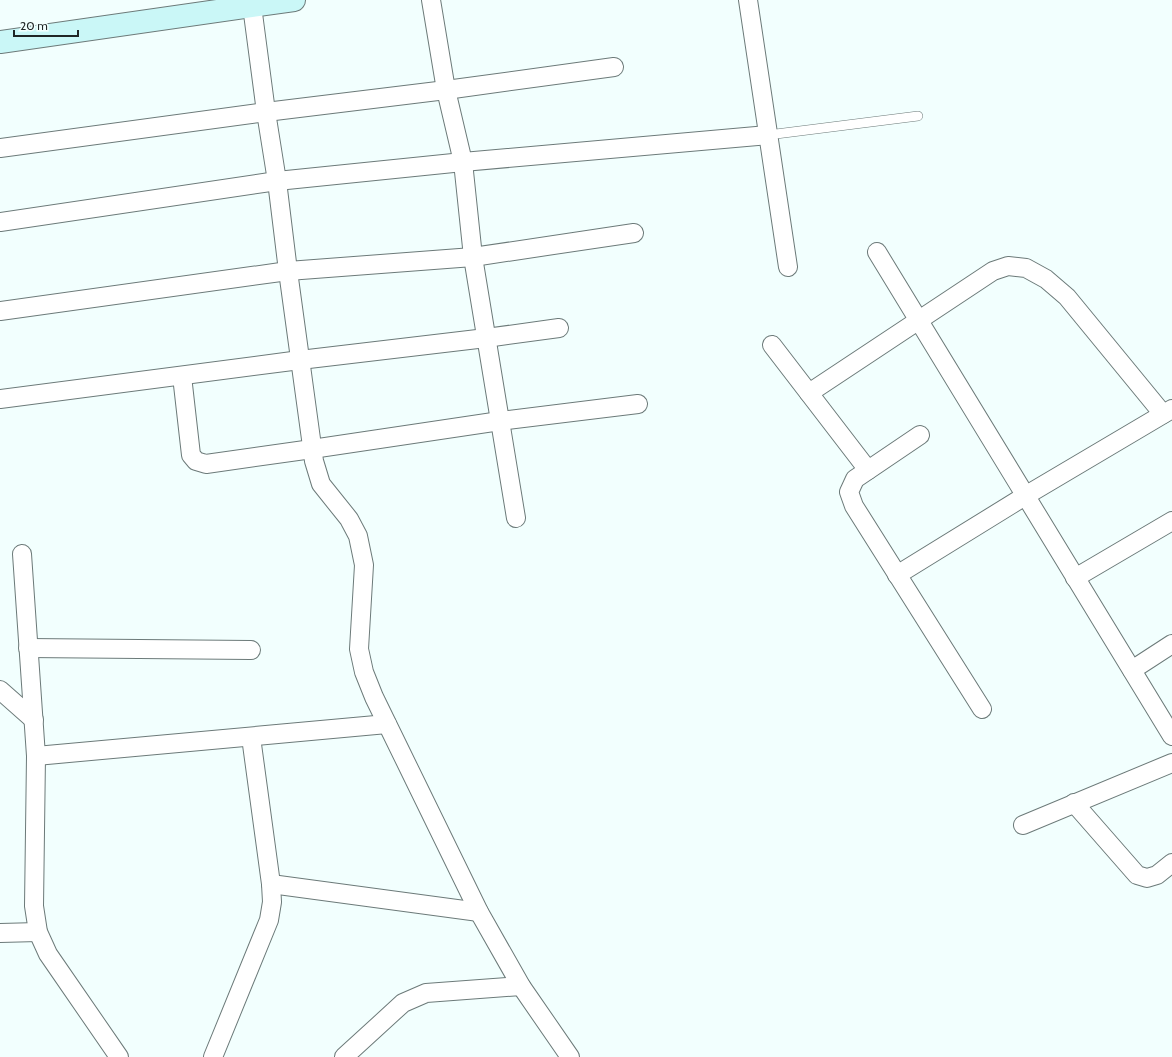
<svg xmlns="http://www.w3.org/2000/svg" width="1172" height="1057" font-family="Cabin,sans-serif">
  <rect width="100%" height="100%" fill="#f2fffe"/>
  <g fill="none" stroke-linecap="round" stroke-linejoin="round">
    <defs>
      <polyline id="lane" points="768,135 918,116"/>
      <g id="street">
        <polyline points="431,0 446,90 463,162 473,257 516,518"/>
        <polyline points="748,0 788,267"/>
        <polyline points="252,6 266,112 277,181 288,271 314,461 321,484 349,519 358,536 364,565 359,649 364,672 374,697 479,912 521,986 570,1057"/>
        <polyline points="0,148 266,112 446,90 614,67"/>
        <polyline points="0,222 277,181 463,162 768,135"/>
        <polyline points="877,252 1172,736"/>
        <polyline points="0,311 288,271 473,257 634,233"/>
        <polyline points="772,345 868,470"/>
        <polyline points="182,376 191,455 196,461 206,464 312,449 500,421 638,404"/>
        <polyline points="809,393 993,271 1008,266 1026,268 1046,279 1067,297 1163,414"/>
        <polyline points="0,399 300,360 486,338 559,328"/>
        <polyline points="920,435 855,479 849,492 854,506 982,709"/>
        <polyline points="22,554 36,756 34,906 38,932 48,954 119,1057"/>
        <polyline points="897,575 1025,496 1172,409"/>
        <polyline points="1075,578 1172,521"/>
        <polyline points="28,648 251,650"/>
        <polyline points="1132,670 1172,644"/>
        <polyline points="0,690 34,720"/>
        <polyline points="36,756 387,724"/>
        <polyline points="1074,803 1137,875 1147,878 1157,875 1172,863"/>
        <polyline points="1023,825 1172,763"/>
        <polyline points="271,884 479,912"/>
        <polyline points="0,933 38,932"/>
        <polyline points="213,1057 269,920 272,902 271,884 251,737"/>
        <polyline points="344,1057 403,1003 426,993 521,986"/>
      </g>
      <polyline id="secondary" points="0,42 294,0"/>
    </defs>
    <use href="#lane" stroke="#6c7a79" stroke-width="10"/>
    <use href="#street" stroke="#6c7a79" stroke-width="20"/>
    <use href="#secondary" stroke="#6c7a79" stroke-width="24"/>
    <use href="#lane" stroke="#fff" stroke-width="9"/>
    <use href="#street" stroke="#fff" stroke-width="18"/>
    <use href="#secondary" stroke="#caf7f7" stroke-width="22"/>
  </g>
  <path d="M14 30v6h64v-6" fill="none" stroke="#1f2525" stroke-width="2"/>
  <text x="20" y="30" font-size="12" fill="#1f2525" stroke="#f2fffe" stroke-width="3" paint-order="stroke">20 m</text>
</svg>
